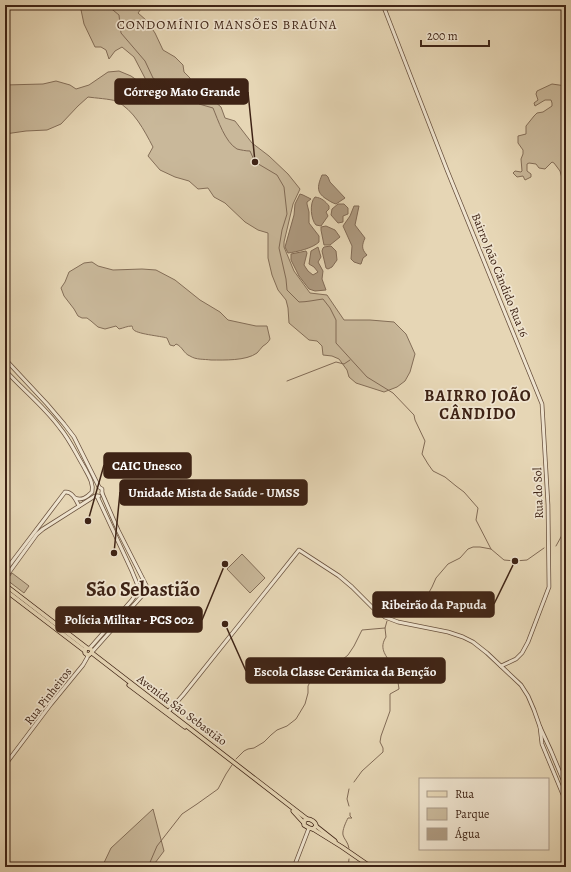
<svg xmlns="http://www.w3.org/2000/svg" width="571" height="872" font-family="Alegreya,serif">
  <rect width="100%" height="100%" fill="#e6d6b5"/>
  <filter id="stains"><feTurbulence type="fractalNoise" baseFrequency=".005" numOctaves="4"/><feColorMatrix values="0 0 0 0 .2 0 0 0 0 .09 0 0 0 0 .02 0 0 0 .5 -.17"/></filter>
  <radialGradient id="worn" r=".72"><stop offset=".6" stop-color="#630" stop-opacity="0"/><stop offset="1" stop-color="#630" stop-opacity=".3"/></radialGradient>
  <g fill="#c9b89a" stroke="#846e58">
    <path d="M80 5H144L138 13 146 20 155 33 163 50 175 57 183 65 184 72 190 78 191 86 200 92 205 98 214 101 221 107 225 118 235 121 252 143 269 156 288 174 300 189 293 204 284 242V247L294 271 310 293 327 295 344 320H370L394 322 406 334 415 354 410 372 405 381 397 387 384 392 356 383 349 377 347 370 339 359 332 356 323 355 322 346 317 341 309 340 289 323 288 308 286 300 278 290 272 275 268 258V233L258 230 245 222 225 203 214 197 208 188 198 189 189 181 175 177 160 170 148 156 153 147C144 130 134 110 116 101 110 99 95 98 88 97L78 106 61 124 47 130 26 131 5 134V85L43 84 56 81 70 85 76 89 89 85 108 72 119 71 131 76 141 83 146 80 134 57 122 47 115 51 109 59 106 50 101 47H95L84 24Z"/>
    <polygon points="552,84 566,86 566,178 562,178 560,171 554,163 552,162 545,169 539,168 536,164 529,163 527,164 527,171 531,174 531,177 525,180 523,176 517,177 513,173 515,171 521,172 522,171 521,159 523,154 523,150 518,143 518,136 526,134 526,126 534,116 537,113 543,112 552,106 552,103 551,100 545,100 535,106 534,103 538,100 536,94 537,91"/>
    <path d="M92 262 98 266 113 270 142 269 156 270 175 280 200 300 220 312 228 320 256 326H267L270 339C268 343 266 344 263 346 261 348 259 351 257 353 246 361 224 360 211 360 204 359 196 360 190 356 184 354 182 346 176 344L174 346 170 345 167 338C161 336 135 334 133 329 132 328 133 327 132 326 127 326 124 328 119 329L116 326 105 329 98 327 91 321 87 318H82L78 316 74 309 64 296 61 288 65 282 69 272 84 263Z"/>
    <polygon points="242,554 265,578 250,593 227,569"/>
    <polygon points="12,573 29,586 24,593 7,580"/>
    <polygon points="153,809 164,851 152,867 102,867 111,848"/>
  </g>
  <g fill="#ad997f" stroke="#816a55">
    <path d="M322 175H326L328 177 330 182 345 198 336 204C333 203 331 202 328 200 316 193 317 187 322 175Z"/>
    <path d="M300 194 303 195 311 199 307 202V204L309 212V223L319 236V242C313 248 297 252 288 253L285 247 294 215 295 204Z"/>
    <path d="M315 197C322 198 325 201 329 206V209L326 212 328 216 321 226 316 225C311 220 309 203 315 197Z"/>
    <polygon points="338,204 344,204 348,208 348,214 343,216 343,222 338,223 331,215 332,209"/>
    <path d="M354 206H359L355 225 365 238C362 245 361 249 367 255L363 258 361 264H360L354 262 351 259 352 246 343 226 350 216Z"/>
    <polygon points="326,226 335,230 340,237 330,245 324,245 321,230 321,227"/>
    <polygon points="331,246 336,251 337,260 332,267 328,269 326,268 322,251 323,248 324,247"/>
    <polygon points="318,247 321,257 318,262 323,271 322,279 326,290 315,291 309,289 299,276 291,260 291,254 306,251 307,253 304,265 308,271 313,275 318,272 314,267 309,264 311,251"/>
  </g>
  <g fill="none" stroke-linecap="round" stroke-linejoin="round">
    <g stroke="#816a55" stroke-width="1">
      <path d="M108 5V6L119 15 121 33 145 61 153 78 168 89 187 91 197 97 199 104 213 108C218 120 225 142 237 149 241 150 246 151 250 151L255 162 277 175 284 187 287 214 282 230 279 248 286 279 287 290 299 302C307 302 315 300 323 299L330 308 336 320V343L367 377 393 393 414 415 415 420 425 441 422 454 428 464 433 471 445 477 456 486 464 492 478 508 476 520 491 549"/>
      <polyline points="287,381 336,362 344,364 350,360"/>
      <polyline points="556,546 566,528"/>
      <polyline points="389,613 401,605 408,605 412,610 416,612 420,610 422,605 432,587 436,578 448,564 460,558 468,549 473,547 480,547 491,549 504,560 515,561 527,560 544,548"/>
      <polyline points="236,759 244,751 248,749 254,748 264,742 271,735 277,730 287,726 296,719 305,704 308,693 308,686 311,680 337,664 348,655 354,646 362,630 385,628"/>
      <path d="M354 782 362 771 383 752V748L380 742 381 736 390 711V694L399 689C398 681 396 672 391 664 385 654 379 648 386 637L385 628 387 621"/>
      <polyline points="349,789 347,799 349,806"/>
      <path d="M349 848C348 842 344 839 343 835 342 830 346 822 348 818H352L350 816V813"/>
      <polyline points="148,867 157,846 182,814 197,804 218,789 226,774 232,765"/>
      <polyline points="348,867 349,859"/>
    </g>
    <defs>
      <g id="minor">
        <polyline points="383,5 447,170 542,404 548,505 549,587 528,642 522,653 516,659 501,666"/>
        <polyline points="5,359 47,404 64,424 74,437 99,487 102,489 102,493"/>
        <path d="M5 370C23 390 44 406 60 428 70 440 76 454 84 467 88 475 94 483 92 492 87 497 82 501 75 498"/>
        <path d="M5 571 65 492C72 491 76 500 79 506"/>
        <polyline points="5,578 37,534 43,529 95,496 99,496"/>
        <polyline points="90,648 132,600 138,591 138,586 131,569 97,496"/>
        <polyline points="92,652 148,589 118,530 102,493"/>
        <polyline points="167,713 183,695 299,550 339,576 352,587 373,608 385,617 398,622 448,632 463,637 473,642 487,653 521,685 528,696 534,710 540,727 551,751 566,787"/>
        <polyline points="540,727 542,744 566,802"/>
        <polyline points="5,765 51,704 83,665 87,658 88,655"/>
        <polyline points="294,867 309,828"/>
      </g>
      <g id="major">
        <polyline points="5,585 87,648 91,649 92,652 89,655 86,654 85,653 85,650 87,648"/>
        <polyline points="5,590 85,651"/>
        <polyline points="92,653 307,819"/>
        <polyline points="129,685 185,727"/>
        <polyline points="293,811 304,823"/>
        <path d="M307 819C311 819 316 822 316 826L313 829 309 828 304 825V821Z"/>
        <polyline points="316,826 335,841"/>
        <polyline points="313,829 342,847 371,867"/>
      </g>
    </defs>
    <use href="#minor" stroke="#68503d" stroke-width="4.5"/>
    <use href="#major" stroke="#3e2315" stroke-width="5"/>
    <use href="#minor" stroke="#efe4cf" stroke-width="3"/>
    <use href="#major" stroke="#e6d6b5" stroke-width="3.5"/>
  </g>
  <g text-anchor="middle" stroke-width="3.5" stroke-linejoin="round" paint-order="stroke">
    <g font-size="12" fill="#3e2315" stroke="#efe4cf">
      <text transform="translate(500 275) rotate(68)" y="4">Bairro João Cândido Rua 16</text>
      <text transform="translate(538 493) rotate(-92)" y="4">Rua do Sol</text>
      <text transform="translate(48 696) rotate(-52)" y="4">Rua Pinheiros</text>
      <text transform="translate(182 710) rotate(37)" y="4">Avenida São Sebastião</text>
    </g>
    <g font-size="13" letter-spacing="1" fill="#3e2315" stroke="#efe4cf">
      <text x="227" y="29">CONDOMÍNIO MANSÕES BRAÚNA</text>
    </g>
    <g font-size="16" font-weight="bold" letter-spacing="1" fill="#3e2315" stroke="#efe4cf">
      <text x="478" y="401">BAIRRO JOÃO<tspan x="478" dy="18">CÂNDIDO</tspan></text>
    </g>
    <g font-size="20" font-weight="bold" fill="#3e2315" stroke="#efe4cf">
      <text x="143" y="596">São Sebastião</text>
    </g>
  </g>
  <path fill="none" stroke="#3e2315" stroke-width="1.5" d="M255 162L248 92M88 521L104 465M114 553L120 492M515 561L494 604M225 564L202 620M225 624L246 671"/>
  <g fill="#3e2315" stroke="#efe4cf" stroke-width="1.5">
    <circle cx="255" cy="162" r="4"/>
    <circle cx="88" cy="521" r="4"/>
    <circle cx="114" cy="553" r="4"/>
    <circle cx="515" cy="561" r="4"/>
    <circle cx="225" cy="564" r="4"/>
    <circle cx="225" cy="624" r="4"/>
  </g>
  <g fill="#3e2315" stroke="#3e2315" stroke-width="1.5">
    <rect x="115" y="79" width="133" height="25" rx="4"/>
    <rect x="104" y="453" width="87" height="25" rx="4"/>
    <rect x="120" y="480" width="187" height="25" rx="4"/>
    <rect x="373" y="592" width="121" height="25" rx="4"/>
    <rect x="56" y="607" width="146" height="25" rx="4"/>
    <rect x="246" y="658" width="199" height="25" rx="4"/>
  </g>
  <g font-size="13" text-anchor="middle" font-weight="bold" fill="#fff">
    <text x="182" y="96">Córrego Mato Grande</text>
    <text x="147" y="470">CAIC Unesco</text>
    <text x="214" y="497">Unidade Mista de Saúde - UMSS</text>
    <text x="434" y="609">Ribeirão da Papuda</text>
    <text x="129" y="624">Polícia Militar - PCS 002</text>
    <text x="345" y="676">Escola Classe Cerâmica da Benção</text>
  </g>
  <rect width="571" height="872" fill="none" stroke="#e6d6b5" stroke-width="20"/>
  <rect x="6" y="6" width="559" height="860" fill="none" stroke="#3e2315" stroke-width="2"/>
  <rect x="10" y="10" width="551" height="852" fill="none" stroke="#3e2315"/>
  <rect x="419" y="778" width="130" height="72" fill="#efe4cf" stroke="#a89785"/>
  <rect x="427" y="791" width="20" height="6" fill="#e6d6b5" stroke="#a89785"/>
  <text x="455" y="798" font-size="12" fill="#3e2315">Rua</text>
  <rect x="427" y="808" width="20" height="12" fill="#c9b89a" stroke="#a89785"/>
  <text x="455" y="818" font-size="12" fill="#3e2315">Parque</text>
  <rect x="427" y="828" width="20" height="12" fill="#ad997f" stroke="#a89785"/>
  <text x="455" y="838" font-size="12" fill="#3e2315">Água</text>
  <path d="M421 40v6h68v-6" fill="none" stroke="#3e2315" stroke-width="2"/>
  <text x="427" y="40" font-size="12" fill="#3e2315" stroke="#efe4cf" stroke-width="3" paint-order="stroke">200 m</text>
  <rect width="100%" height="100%" filter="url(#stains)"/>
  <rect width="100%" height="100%" fill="url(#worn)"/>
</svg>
